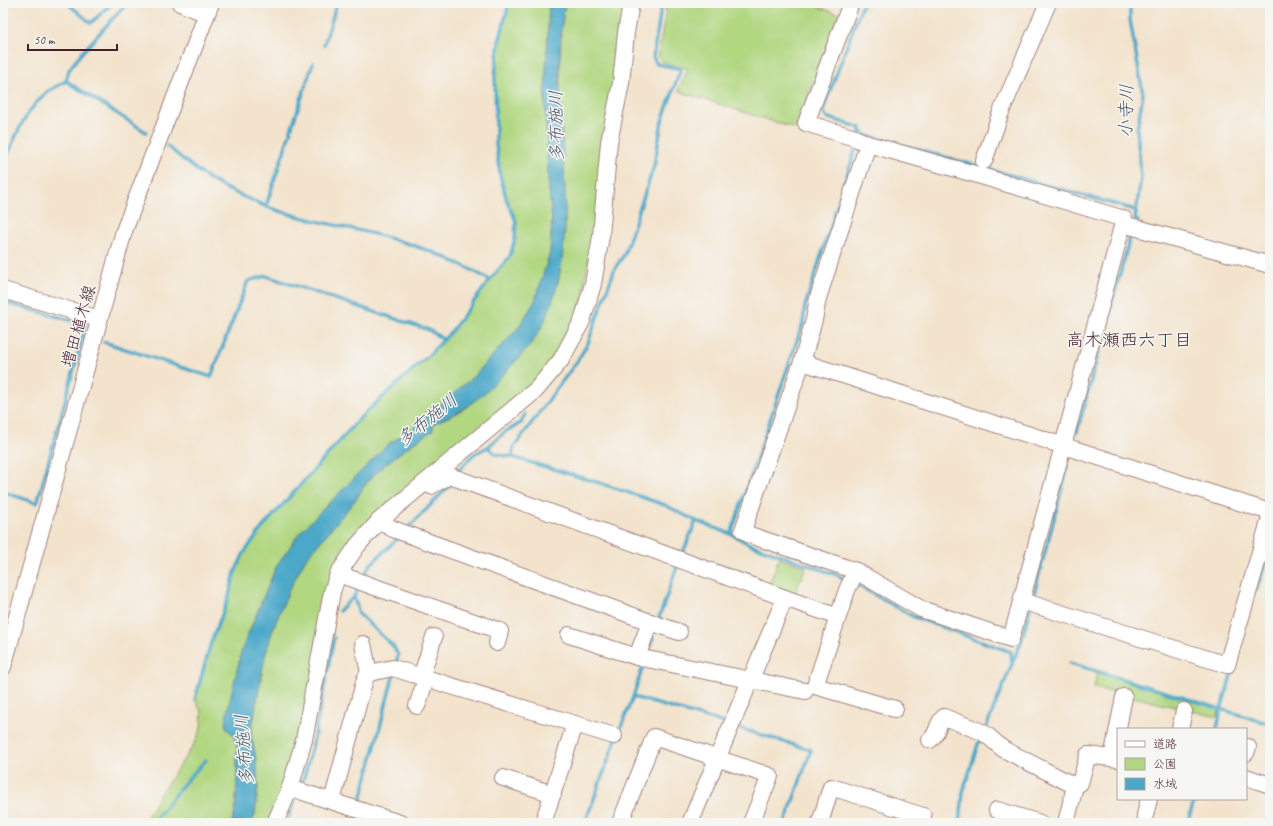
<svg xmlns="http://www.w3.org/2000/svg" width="1273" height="826" font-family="Caveat,'Klee One',sans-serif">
  <rect width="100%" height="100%" fill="#f6f6f2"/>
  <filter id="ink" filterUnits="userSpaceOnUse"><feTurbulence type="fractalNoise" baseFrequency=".025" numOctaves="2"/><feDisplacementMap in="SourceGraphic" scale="8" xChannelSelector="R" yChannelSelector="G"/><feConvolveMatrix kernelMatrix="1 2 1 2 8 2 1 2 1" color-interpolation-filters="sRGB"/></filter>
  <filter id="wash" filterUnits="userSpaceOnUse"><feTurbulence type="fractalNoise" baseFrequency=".012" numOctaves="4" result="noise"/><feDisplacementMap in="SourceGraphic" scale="16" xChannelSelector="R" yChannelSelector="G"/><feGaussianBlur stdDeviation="0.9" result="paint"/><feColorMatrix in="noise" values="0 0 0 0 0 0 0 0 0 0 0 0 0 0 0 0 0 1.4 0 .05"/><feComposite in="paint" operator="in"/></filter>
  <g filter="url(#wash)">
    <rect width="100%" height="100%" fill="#f3e3cc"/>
    <g fill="#b1d781" stroke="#7e7b56">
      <polygon points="509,3 549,3 545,97 548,180 552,221 550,252 535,301 518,328 473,377 413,428 387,445 301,531 276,567 242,649 227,713 226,727 234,736 237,747 237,783 235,812 232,823 144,823 160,794 193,746 201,729 202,713 195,699 212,639 228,600 235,572 244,553 262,528 361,417 430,354 450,333 490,280 510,256 515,239 516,221 507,201 500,175 496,145 495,75 499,42"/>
      <path d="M565 3H626L597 214 590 247 582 302 578 318 542 378 347 553 298 739 271 823H252L255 814 258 786 256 759 251 733 265 656 273 629 289 590 305 560 357 498C371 470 407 448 433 430V424L464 409 497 381 523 353 539 332 550 308 559 279 564 175 560 93 561 31Z"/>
      <polygon points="667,3 808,3 839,14 796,129 678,91 688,69 662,62 658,57"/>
      <polygon points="779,558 806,567 793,597 768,588"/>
      <polygon points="1097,672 1219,709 1217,717 1094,688"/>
    </g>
    <path fill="#4ba8c9" stroke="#4a647a" d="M549 3H565C560 33 559 63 560 94 562 172 579 259 539 332 532 344 522 355 512 365 500 379 479 400 463 409 454 415 443 419 433 424V430C407 448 371 470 357 498L305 560 289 590 273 629 265 656 251 733 256 759 258 786 255 814 252 823H232L235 812 237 783V747L234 736 226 727 227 713 242 649 276 567 301 531 387 445 413 428 473 377 518 328 535 301 550 252 552 221 548 180 545 97Z"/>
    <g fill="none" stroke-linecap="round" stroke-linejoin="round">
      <g stroke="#4ba8c9" stroke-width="3.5">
        <polyline points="67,3 91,23 112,3"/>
        <polyline points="662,3 653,57 657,64 681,69 662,121 654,166 624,255 615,268 588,343 578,360 514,447 512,457 600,483 665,505 696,521 731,534 749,544 837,575 848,581"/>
        <polyline points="1130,3 1130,20 1143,94 1137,130 1141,177 1135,220 1138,221"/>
        <polyline points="324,45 337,3"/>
        <polyline points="66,81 146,132"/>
        <polyline points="860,130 866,135 1132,209 1137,212"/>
        <polyline points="859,136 861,128 826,117 823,110 863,3"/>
        <path d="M167 146C183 159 198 173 216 183 231 192 249 199 265 206 306 222 350 226 392 239 426 248 459 262 490 280"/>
        <path d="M3 166C15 138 23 113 47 92 53 88 60 85 66 81L69 70 79 56 127 3"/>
        <polyline points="266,206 313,63"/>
        <polyline points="3,302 85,324 84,332 37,503 3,492"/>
        <polyline points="104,342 211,377 248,281 266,276 429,330 444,340"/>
        <polyline points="1077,432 1130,237"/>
        <polyline points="488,447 495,454 512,457"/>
        <polyline points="457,474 458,471 474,454 488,447 505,432 521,423 525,414"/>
        <polyline points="407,529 453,482"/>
        <polyline points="731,534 803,323 805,306 857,144"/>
        <polyline points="681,557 696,521"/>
        <polyline points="363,579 369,566 400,536"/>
        <polyline points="855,584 914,617 1011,652 1012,665"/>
        <polyline points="1257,590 1270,548"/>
        <polyline points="354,597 359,614 394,647 398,655 396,665"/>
        <polyline points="1032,601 1068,466"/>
        <polyline points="339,611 346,604 354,597 359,586"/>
        <polyline points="658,621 678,564"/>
        <polyline points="647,655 653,638"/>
        <polyline points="1070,663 1270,724"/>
        <polyline points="633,697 728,724"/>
        <polyline points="195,699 212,639 228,600 235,572 244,553 262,528 361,417 430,354 450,333 490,280 510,256 515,239 516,221 507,201 500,175 496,145 495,75 499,42 509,3"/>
        <polyline points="736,727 811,750 785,823"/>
        <polyline points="1217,729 1221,709 1234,666"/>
        <polyline points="985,730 1021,642 1030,609"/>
        <polyline points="618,734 633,697 644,663"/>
        <polyline points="302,785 313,743 334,638"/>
        <polyline points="360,804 394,673"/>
        <polyline points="152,823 186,781 206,760"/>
        <polyline points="287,823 295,799"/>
        <polyline points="357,823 358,816"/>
        <polyline points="585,823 616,739"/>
        <polyline points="960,823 963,792 978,744 982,738"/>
        <polyline points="1187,823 1195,799"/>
      </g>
    </g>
  </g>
  <g filter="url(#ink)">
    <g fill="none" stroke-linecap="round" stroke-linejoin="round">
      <defs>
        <g id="minor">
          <polyline points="180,3 206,14"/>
          <polyline points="851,3 806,123 855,138 868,144 978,175 1124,219 1011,639 921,609 856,571 750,535 743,530 802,362 814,320 818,298 868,144"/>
          <polyline points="984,161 1001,112 1048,3"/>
          <polyline points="1123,224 1270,265"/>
          <polyline points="3,290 99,319"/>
          <polyline points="802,362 1270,512"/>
          <polyline points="431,486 449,476 453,477 785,598 690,823"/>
          <polyline points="379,521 393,529 650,622 637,657 805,691"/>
          <polyline points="856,571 847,590 815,686 895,709"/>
          <polyline points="338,574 500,631 497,643"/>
          <polyline points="785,598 830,614"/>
          <polyline points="1022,601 1227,665 1270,518"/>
          <polyline points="650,622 679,632"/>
          <polyline points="569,635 637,657"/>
          <polyline points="363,644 369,673"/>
          <polyline points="3,667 124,231 211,3"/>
          <polyline points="417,706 425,682 423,671 434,637"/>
          <polyline points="575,724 614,736"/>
          <polyline points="1180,729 1184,711"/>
          <path d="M930 740C939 733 936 724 944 717L982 732 988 736 1003 749 1075 786"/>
          <polyline points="1246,753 1248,747"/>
          <polyline points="1112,758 1124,697"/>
          <polyline points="1246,777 1270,785"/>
          <polyline points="503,778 553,794"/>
          <polyline points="290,788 400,823"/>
          <polyline points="332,801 365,679 369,673 393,668 575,724 543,823"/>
          <polyline points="997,810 1040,823"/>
          <polyline points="1145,815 1149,799"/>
          <polyline points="275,823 290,788 304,740 332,592 338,574 357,546 379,521 536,390 561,360 582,321 593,284 601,236 609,142 621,83 626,33 631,3"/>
          <polyline points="620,823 654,737 770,776 751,823"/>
          <polyline points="820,823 831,787 923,816 921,823"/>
          <polyline points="1066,823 1075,786 1080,783 1088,755 1118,759"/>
        </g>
      </defs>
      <use href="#minor" stroke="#9e817c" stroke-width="18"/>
      <use href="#minor" stroke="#fff" stroke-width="16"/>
    </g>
  </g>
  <g text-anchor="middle" stroke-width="3" stroke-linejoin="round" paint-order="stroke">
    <g font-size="17" fill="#4a1f2b" stroke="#f6f6f2">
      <text transform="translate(78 326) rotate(-74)" y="6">増田植木線</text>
    </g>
    <g font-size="18" font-style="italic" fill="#4a566a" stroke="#f6f6f2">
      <text transform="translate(1126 111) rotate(-89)" y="6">小寺川</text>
      <text transform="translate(556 126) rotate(-91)" y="6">多布施川</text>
      <text transform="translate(427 420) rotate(-39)" y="6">多布施川</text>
      <text transform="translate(244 750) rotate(-95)" y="6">多布施川</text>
    </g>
    <g font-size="18" fill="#4a1f2b" stroke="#f6f6f2">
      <text x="1129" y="346">高木瀬西六丁目</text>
    </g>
  </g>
  <rect width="1273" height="826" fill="none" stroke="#f6f6f2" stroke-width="16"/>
  <rect x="1117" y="728" width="130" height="72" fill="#f6f6f2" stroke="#b1a0a2"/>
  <rect x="1125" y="741" width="20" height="6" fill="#ffffff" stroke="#b1a0a2"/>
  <text x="1153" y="748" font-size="12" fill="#4a1f2b">道路</text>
  <rect x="1125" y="758" width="20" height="12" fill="#b1d781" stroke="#b1a0a2"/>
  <text x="1153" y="768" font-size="12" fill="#4a1f2b">公園</text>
  <rect x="1125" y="778" width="20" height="12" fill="#4ba8c9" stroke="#b1a0a2"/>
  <text x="1153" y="788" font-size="12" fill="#4a1f2b">水域</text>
  <path d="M28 44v6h89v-6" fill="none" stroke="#4a1f2b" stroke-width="2"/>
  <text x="34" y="44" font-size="12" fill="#4a1f2b" stroke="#f6f6f2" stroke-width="3" paint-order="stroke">50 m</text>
</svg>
